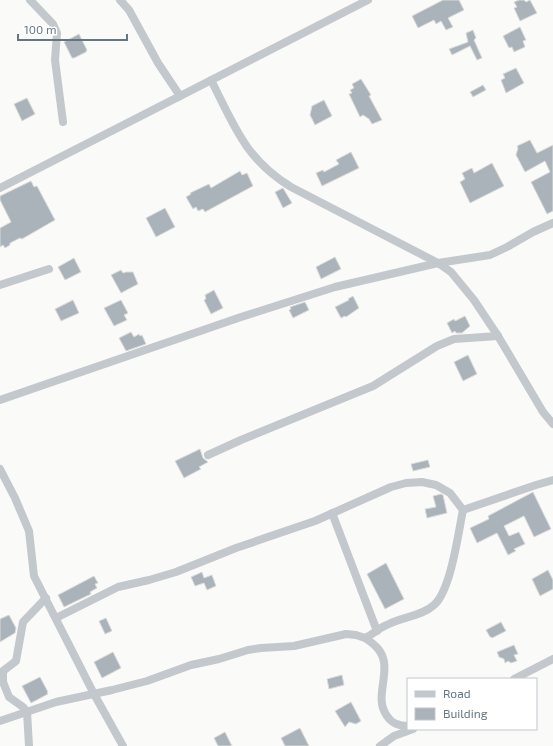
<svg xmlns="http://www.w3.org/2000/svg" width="553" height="746" font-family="'Exo 2',sans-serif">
  <rect width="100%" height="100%" fill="#fafaf8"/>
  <g fill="#aab3b9" stroke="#dcdcda">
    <polygon points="443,0 459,0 464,10 448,18 453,27 446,30 441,21 436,24 434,20 418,28 412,16"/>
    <polygon points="519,0 524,0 526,2 530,0 537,13 520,21 514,8 517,7 514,2"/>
    <polygon points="520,27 526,40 523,41 525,47 514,52 512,47 509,48 503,36"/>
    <polygon points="473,30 476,38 474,40 482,58 477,60 470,46 452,55 449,49 468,42 466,33"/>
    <polygon points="79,34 87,50 86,52 74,58 72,58 64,42"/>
    <polygon points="516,68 524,83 506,93 501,80 505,78 503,74"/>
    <polygon points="361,79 371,95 369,96 382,120 372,124 369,119 363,115 360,117 349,94 352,93 350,90 354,88 352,84"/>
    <polygon points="483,85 486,90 473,97 470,92"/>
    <polygon points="27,98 35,114 22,121 14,104"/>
    <polygon points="324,100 332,116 315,125 310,115 312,106"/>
    <polygon points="530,140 537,153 553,145 553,211 547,214 531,182 550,172 545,161 525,172 516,155 518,148 517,146"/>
    <polygon points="351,152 359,168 322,186 316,173 323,170 324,172 339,164 336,160"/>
    <polygon points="492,163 504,186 470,203 460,182 465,179 462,173 472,168 474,173"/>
    <polygon points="240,171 242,175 247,173 253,186 205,212 203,209 198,211 196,207 193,209 186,197 191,194 190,193 209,184 211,188"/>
    <polygon points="31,181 34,187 37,186 55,220 22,239 20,238 10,243 10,245 5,248 3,245 0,247 0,228 11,222 0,200 0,196"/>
    <polygon points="283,188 292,203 283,208 275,192"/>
    <polygon points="165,208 175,227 156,237 146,218"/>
    <polygon points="335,257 341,269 321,279 316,267"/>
    <polygon points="74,258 81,272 65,280 58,267"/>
    <polygon points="121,270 123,273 126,272 133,272 138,284 121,293 111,275"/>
    <polygon points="214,290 223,308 211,314 204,300 206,299 205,295"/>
    <polygon points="353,296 359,308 346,317 345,316 341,318 335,307 349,300 348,299"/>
    <polygon points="73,300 79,313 61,321 55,309"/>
    <polygon points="121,300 128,313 124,315 127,320 114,326 104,308"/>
    <polygon points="305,302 309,310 293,318 289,310 291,309 290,307"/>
    <polygon points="465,316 470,326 462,333 456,333 455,331 452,333 447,323 454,319 455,321"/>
    <polygon points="131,332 134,337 139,334 140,336 142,335 146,344 126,351 119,338"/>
    <polygon points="468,355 477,374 463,381 454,362"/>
    <polygon points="200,449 203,458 208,462 199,467 201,469 184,478 175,461"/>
    <polygon points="428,460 430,467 413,471 411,464"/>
    <polygon points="533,492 551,529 534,537 524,516 504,526 509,536 519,532 525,544 514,549 516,551 508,555 497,533 477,543 470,528 489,519 488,516"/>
    <polygon points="441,494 443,495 447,513 427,518 425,509 436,507 433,496"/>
    <polygon points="386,563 404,599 385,609 367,574"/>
    <polygon points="548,570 553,580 553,589 540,596 532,579"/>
    <polygon points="202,572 204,578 212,575 216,586 207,590 204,583 195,586 191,577"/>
    <polygon points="94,576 98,583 95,584 97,588 90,592 91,594 64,607 58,595"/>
    <polygon points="9,615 16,628 15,633 0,642 0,619"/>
    <polygon points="106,618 112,631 105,634 99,621"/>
    <polygon points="501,622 506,631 492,638 491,637 490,637 486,630"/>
    <polygon points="514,645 518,654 514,655 517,661 511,663 508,661 505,663 504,659 499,657 497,652"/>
    <polygon points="113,652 121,668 102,678 94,662"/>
    <polygon points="342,675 344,685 329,689 327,679"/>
    <polygon points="40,677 48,692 47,692 48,694 31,703 22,686"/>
    <polygon points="351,702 361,721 356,724 349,722 345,727 335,711"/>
    <polygon points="300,728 309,746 285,746 281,738"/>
    <polygon points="225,732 232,746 218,746 214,738"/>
  </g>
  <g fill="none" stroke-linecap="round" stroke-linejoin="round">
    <g stroke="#c3c8cc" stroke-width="8">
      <polyline points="30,0 53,24 57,33 55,60 63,122"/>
      <polyline points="120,0 129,10 158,63 180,96"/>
      <path d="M211 80C234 125 245 159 291 187L438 263 451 272 474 300 498 336 543 412 553 424"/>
      <polyline points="0,188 368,0"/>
      <polyline points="0,285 49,269"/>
      <polyline points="0,400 241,317 335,287 438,263 490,255 507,247 533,232 553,223"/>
      <polyline points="208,455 241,440 373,386 437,346 454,339 498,336"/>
      <polyline points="0,469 15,498 29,531 34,576 94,694 123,746"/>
      <polyline points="332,513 377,631"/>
      <polyline points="56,618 118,587 149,580 176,572 236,548 315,521 391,487 406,483 422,482 436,485 450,493 463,510"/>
      <path d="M365 638C374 644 382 650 384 662 387 680 375 700 387 716 392 724 399 726 408 726"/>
      <polyline points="514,679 553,659"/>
      <path d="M0 721 56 702 112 690 147 681 191 665 219 659 248 650 261 648 294 646 346 634 356 635 365 638C374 634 380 627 389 624 403 617 422 616 434 605 451 590 458 534 463 510L536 485 553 480"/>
      <polyline points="29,746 27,712 23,707 9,697 3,682 3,671 16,661 23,622 46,598"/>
      <polyline points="380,746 394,736 413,729"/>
    </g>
  </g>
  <rect x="407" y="678" width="130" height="52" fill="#ffffff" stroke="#c1c8cd"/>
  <rect x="415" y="691" width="20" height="6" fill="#c3c8cc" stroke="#c1c8cd"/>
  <text x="443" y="698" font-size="12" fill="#657683">Road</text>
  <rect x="415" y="708" width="20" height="12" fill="#aab3b9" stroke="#c1c8cd"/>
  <text x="443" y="718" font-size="12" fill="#657683">Building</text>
  <path d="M18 34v6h109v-6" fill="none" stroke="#657683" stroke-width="2"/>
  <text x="24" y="34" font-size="12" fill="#657683" stroke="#ffffff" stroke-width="3" paint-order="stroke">100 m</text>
</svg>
